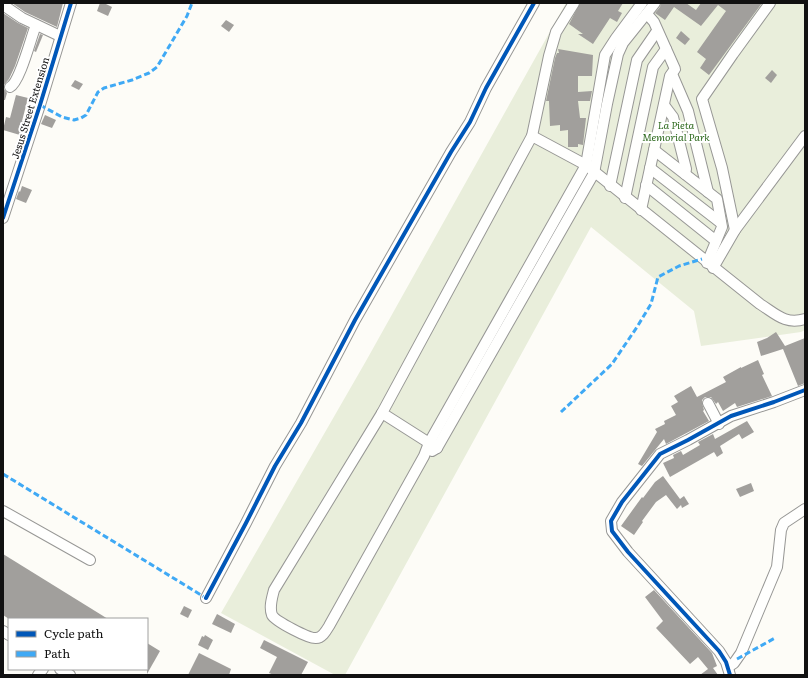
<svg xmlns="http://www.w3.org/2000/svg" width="808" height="678" font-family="Literata,serif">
  <rect width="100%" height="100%" fill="#fdfcf7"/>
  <polygon fill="#e9eedb" points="566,3 805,3 805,330 801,332 701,346 694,311 591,227 345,675 335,675 221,613 366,361"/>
  <g fill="#a19f9c">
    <polygon points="12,3 63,3 57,27 25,12"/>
    <polygon points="100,3 104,3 112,7 108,16 97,11"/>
    <polygon points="580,3 623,3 618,11 622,13 617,22 610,18 593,44 578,34 583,34 569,24"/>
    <polygon points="661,3 686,3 696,10 701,3 762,3 709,75 700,68 706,59 697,52 726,11 718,5 701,26 674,7 665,20 655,13 660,7"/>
    <polygon points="3,13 18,23 28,28 15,66 9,79 4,85 4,89 7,93 5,100 3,100"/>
    <polygon points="226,20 234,25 229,32 221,26"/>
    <polygon points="681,31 690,39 685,45 676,38"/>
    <polygon points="40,34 43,35 36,52 34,51"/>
    <polygon points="558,49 593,55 592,76 578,76 578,92 592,91 590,101 578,101 580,118 586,118 583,145 578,144 578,147 568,147 568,130 560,131 560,125 550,126 549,101 546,101 555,58 557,53 559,53"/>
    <polygon points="772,70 777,75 771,83 765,78"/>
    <polygon points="75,80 83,84 79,90 71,86"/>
    <polygon points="16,95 28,98 22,121 24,122 20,135 3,130 6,117 10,118"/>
    <polygon points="45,115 56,120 52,128 41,124"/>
    <polygon points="22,186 32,190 26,203 16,199 19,191 20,192"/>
    <polygon points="776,332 785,346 805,338 805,383 798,386 783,349 761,356 757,342 767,338"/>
    <polygon points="758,360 764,374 762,375 772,396 737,407 735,403 723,411 718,402 716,404 711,397 705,397 702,400 702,403 704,410 703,411 709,421 666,444 664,439 642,466 638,464 657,432 655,429 665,424 664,421 676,415 671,406 678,402 674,396 691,386 697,397 726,382 723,377 741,367 741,368"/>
    <polygon points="747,421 754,432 742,439 739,434 720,446 723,453 717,457 714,452 670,477 663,463 674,458 673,455 681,451 683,455 700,445 698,442 713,434 715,439"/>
    <polygon points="663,476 680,499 684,496 689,504 682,508 681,505 677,509 666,495 656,502 642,521 643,522 634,535 621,526 642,497 643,498 655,482"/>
    <polygon points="751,483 754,491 740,497 736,489"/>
    <polygon points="3,554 108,619 9,619 3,615"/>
    <polygon points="654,590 712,653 717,666 713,668 718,675 700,675 708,669 698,657 690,664 656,628 663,621 645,597"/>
    <polygon points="184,606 192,610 188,618 180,614"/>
    <polygon points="217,614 235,624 231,633 212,624"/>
    <polygon points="205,635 213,640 208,650 198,645 202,636 204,637"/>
    <polygon points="264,640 308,662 301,675 274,675 269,673 277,657 260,648"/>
    <polygon points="147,643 160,651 147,674"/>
    <polygon points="199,653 231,669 229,675 188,675"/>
  </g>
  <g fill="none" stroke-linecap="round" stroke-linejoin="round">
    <defs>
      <g id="minor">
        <polyline points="3,5 22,18 60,36"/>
        <polyline points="672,74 688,111 708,192"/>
        <path d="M10 87C20 82 31 37 36 25"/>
        <polyline points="664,105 673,117 686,169 685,174"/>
        <path d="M532 136 586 165 760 304C776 314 785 325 805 319"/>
        <polyline points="654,150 717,199 722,227 707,263"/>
        <polyline points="650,168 721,223"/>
        <polyline points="646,185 716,241"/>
        <polyline points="610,186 637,60 657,31"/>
        <polyline points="625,198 653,67 666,49"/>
        <polyline points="641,210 670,76 675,69 654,22 647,14"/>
        <polyline points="3,218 40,105 71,3"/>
        <polyline points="735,230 722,168 702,99 733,54 770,3"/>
        <polyline points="713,268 735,230 805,136"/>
        <polyline points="708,403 719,424"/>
        <path d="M382 413 274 590C272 598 269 607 272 615 275 621 309 639 316 638 322 638 326 631 329 626L424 456 429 443 586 165 605 55 616 38 642 3"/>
        <polyline points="437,448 382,413 532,136 549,56 556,32 574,3"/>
        <polyline points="432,451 437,448 594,173 607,104 618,54 623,43 655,3"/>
        <polyline points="3,511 90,560"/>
        <polyline points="206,598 246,523 275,466 301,423 355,320 451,152 470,122 486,88 534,3"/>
        <polyline points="3,631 9,635"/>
        <polyline points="728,667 734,663 741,653 777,567 781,530 784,523 805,509"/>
        <polyline points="60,669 70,675"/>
        <polyline points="38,675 43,669"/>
        <polyline points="730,675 726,662 719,651 628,552 612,531 611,521 622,502 660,454 688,440 731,416 774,402 805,390"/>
      </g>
    </defs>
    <use href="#minor" stroke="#979795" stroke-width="12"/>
    <use href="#minor" stroke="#fffffe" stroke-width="10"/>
    <g stroke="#3fa9f5" stroke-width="3" stroke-dasharray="6 3" stroke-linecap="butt">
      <polyline points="40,105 62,117 74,120 81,118 86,115 98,92 104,88 132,80 149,73 157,67 187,16 192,3"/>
      <polyline points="561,412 612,364 637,327 651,304 658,277 679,266 702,259"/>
      <polyline points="3,474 206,598"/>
      <polyline points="737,659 775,638"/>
    </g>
    <defs>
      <g id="cycleway">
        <polyline points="3,218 40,105 71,3"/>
        <polyline points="206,598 246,523 275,466 301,423 355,320 451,152 470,122 486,88 534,3"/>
        <polyline points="730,675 726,662 719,651 628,552 612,531 611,521 622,502 660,454 688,440 731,416 774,402 805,390"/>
      </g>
    </defs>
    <use href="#cycleway" stroke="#fff" stroke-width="6"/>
    <use href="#cycleway" stroke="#0057b8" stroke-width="4"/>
  </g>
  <g text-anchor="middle" stroke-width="4" stroke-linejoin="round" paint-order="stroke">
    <g font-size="10" fill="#111" stroke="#fff">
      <text transform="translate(30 108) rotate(-73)" y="4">Jesus Street Extension</text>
    </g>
    <g font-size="10" font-style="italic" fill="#2f6b1f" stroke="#fff">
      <text x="676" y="129">La Pieta<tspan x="676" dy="12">Memorial Park</tspan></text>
    </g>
  </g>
  <rect width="808" height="678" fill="none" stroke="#111111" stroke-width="8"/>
  <rect x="8" y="618" width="140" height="52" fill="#ffffff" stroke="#a0a0a0"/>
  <rect x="16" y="631" width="20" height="6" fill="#0057b8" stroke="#a0a0a0"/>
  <text x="44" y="638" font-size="12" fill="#111111">Cycle path</text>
  <rect x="16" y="651" width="20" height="6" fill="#3fa9f5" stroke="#a0a0a0"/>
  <text x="44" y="658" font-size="12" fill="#111111">Path</text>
</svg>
